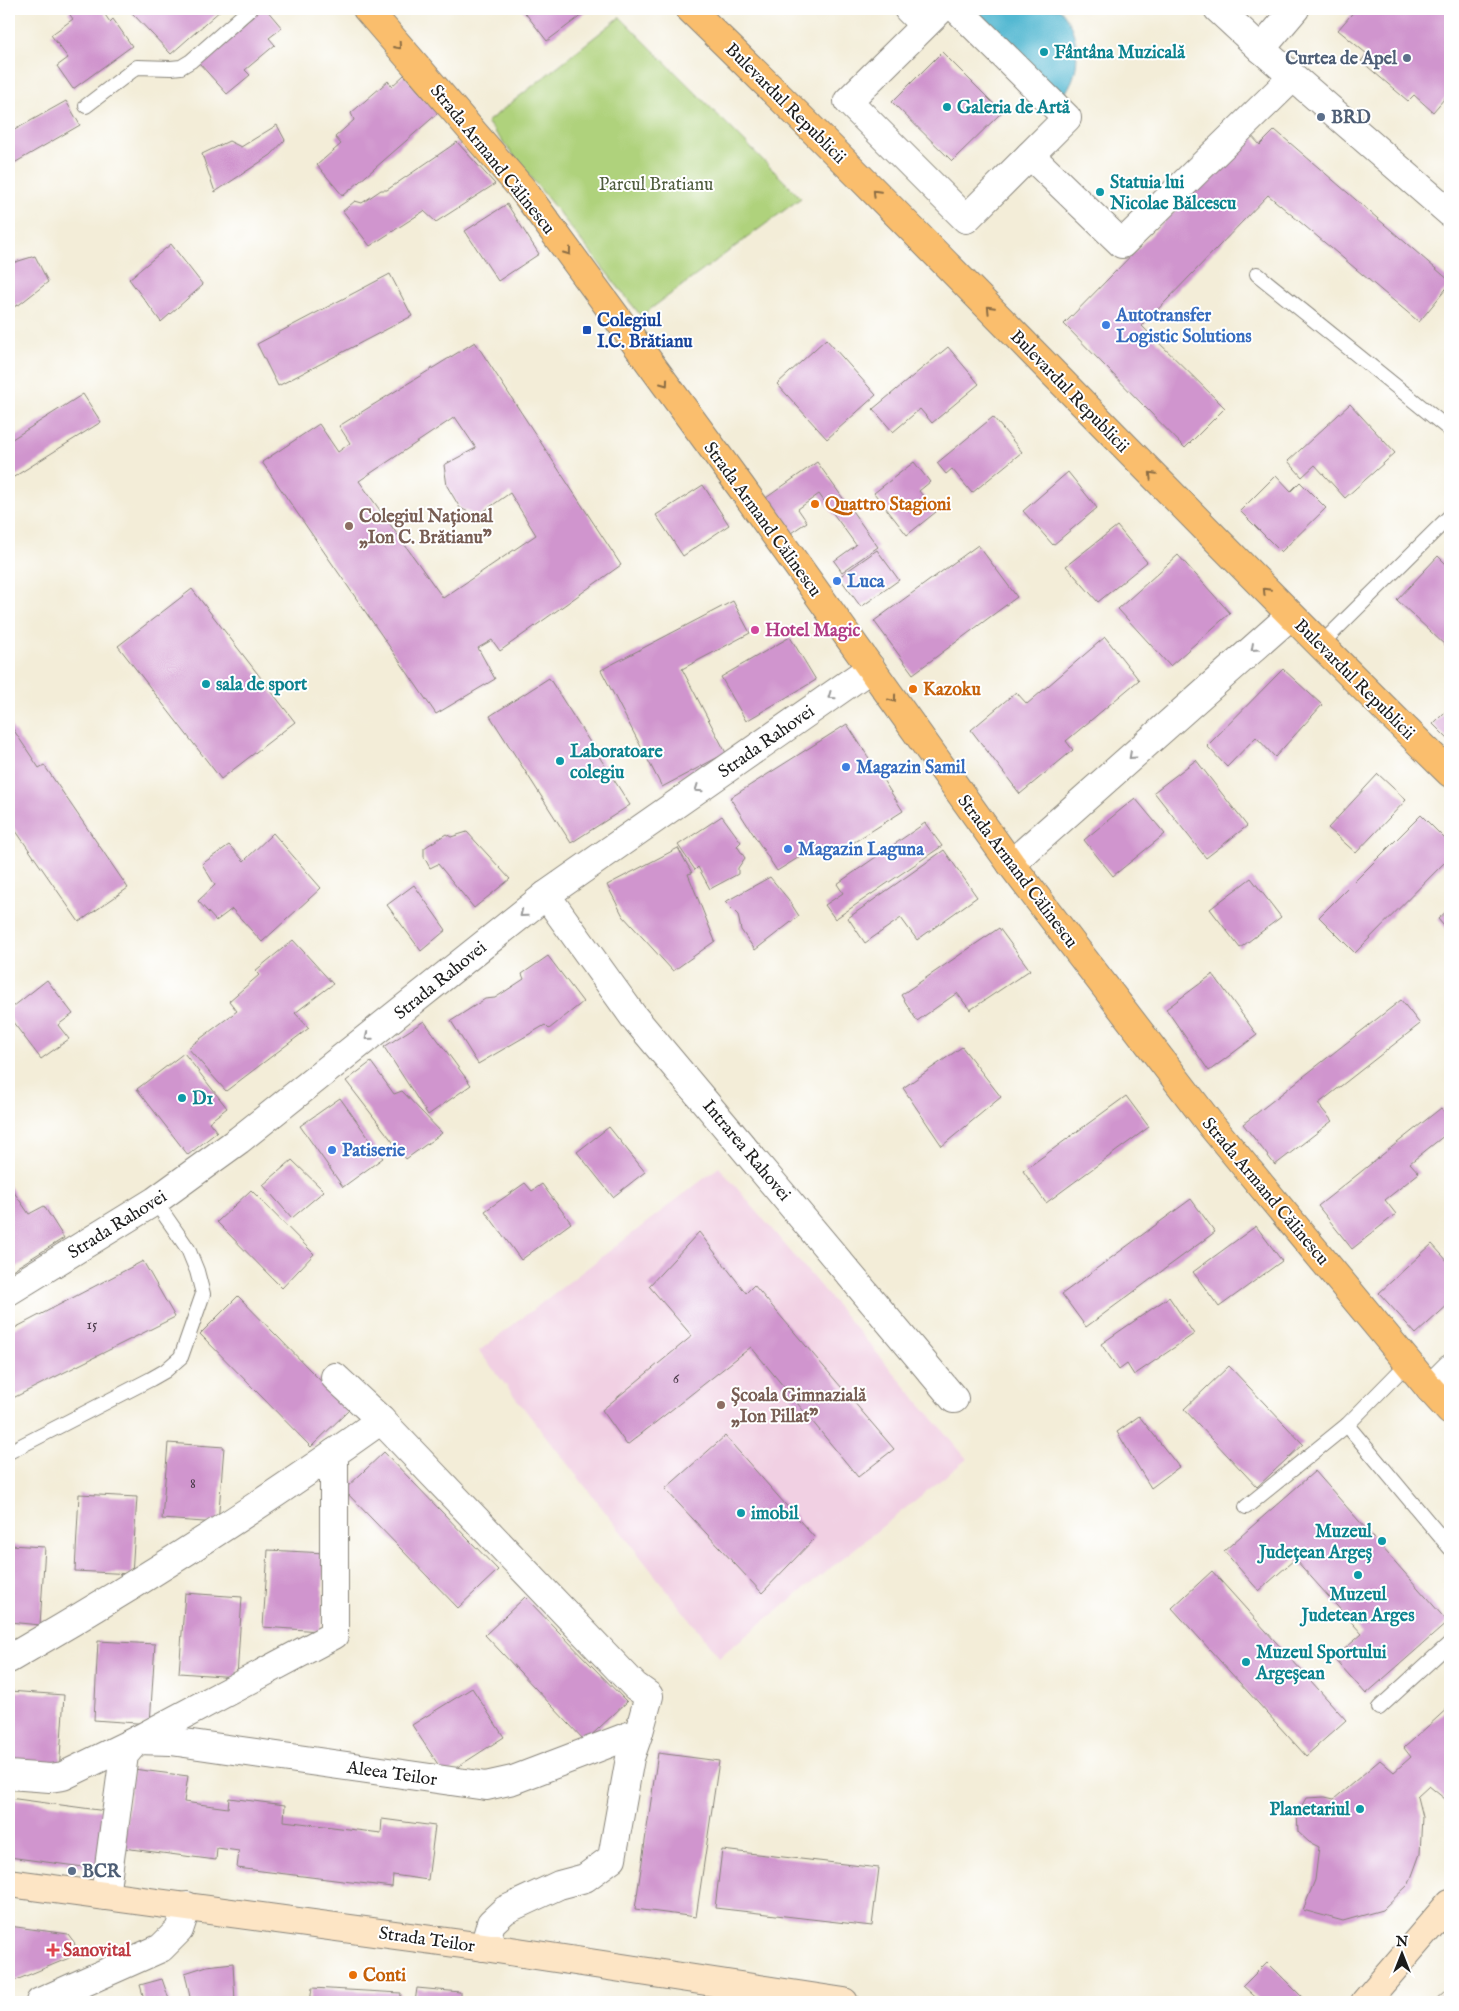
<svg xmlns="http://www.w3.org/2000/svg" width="1459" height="2011" font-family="'IM FELL English',serif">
  <rect width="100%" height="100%" fill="#fff"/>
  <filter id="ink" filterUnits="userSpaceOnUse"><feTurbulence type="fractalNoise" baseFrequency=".02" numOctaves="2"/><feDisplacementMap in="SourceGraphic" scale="10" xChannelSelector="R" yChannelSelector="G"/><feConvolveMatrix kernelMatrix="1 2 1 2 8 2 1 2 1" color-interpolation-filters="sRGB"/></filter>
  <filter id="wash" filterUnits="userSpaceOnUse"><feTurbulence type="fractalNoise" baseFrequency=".0096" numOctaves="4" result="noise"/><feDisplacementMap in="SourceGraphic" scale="20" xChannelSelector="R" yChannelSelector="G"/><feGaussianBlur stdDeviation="1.12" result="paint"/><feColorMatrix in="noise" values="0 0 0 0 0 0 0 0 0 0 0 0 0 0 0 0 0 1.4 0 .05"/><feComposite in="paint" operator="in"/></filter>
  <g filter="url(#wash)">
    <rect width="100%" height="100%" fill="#f3edd8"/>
    <polygon fill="#f1d0e3" points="719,1167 967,1459 719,1657 479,1351"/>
    <polygon fill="#afd27b" stroke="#66774c" points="620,17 801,198 641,316 487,122"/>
    <path fill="#53b8d1" stroke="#386a76" d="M968 9H1060C1077 28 1082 60 1071 83 1068 89 1064 95 1061 100Z"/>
    <g id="blocks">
      <g fill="#d095ce" fill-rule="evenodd">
        <polygon points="73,9 101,9 110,22 113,19 132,46 73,89 57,66 68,58 51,35 73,19 68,12"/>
        <polygon points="138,9 222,9 171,54 132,13"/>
        <polygon points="262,9 266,9 282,28 269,38 275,45 245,70 250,75 227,94 199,63"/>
        <polygon points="522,9 590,9 547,41"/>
        <polygon points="1356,9 1450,9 1450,92 1433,112 1414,95 1408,101 1361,61 1367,54 1338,30"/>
        <polygon points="942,52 1002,112 952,161 892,102"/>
        <polygon points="404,75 438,113 343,196 317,165 341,144 335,137 354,120 351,113 388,81 392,86"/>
        <polygon points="66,101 80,125 9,166 9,133"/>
        <polygon points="277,125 285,140 271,155 215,192 202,154 229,141 241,147"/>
        <polygon points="1275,130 1450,281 1450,284 1419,322 1268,195 1142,326 1225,408 1185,448 1064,324 1250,134 1260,145"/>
        <polygon points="457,142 495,184 436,222 424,211 370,246 343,211 355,201 362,203 381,190 387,190"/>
        <polygon points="507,204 539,254 498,281 465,231"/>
        <polygon points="171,244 203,285 161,322 129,279"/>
        <polygon points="35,256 48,282 20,304 9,309 9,264"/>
        <polygon points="390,274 412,316 278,386 257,344"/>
        <polygon points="826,339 876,395 827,439 777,384"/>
        <path d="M475 342 621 565 500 651 492 640 478 648 495 679 436 714 262 462 319 424 338 452 350 443 339 426ZM455 417 476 448 444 465 447 486 460 508 477 516 510 493 536 535 443 598 359 481Z"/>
        <polygon points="948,347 979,384 932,423 920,409 893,432 873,409"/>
        <polygon points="83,394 101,422 9,480 9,441"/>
        <polygon points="1350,404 1395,453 1345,498 1315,465 1302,477 1288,461"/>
        <polygon points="993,417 1022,452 972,493 952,469 946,474 937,463"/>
        <polygon points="817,462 878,547 842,572 834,561 856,545 819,494 798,509 807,522 788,535 763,500"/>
        <polygon points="914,462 930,482 919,491 936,512 907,535 874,493"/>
        <polygon points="1068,472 1097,508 1053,545 1023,511"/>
        <polygon points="1276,475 1291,491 1300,482 1326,508 1281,552 1240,511"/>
        <polygon points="703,485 729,525 683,556 656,515"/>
        <polygon points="1117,526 1147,562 1098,602 1066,566"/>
        <polygon points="978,545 1017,597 913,674 874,621"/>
        <polygon points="877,550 899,580 861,607 839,577"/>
        <polygon points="1178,555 1230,613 1170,666 1118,609"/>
        <polygon points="1438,556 1450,568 1450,643 1447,647 1397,600"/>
        <polygon points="192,589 295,722 221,779 118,646"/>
        <polygon points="733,601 750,633 682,669 726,753 662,787 601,670"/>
        <polygon points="790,637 816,680 746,721 721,677"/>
        <polygon points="1105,637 1139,680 1066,741 1073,750 1020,794 971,730 1016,692 1027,704"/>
        <polygon points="1283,669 1322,705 1275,757 1256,737 1227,767 1207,746"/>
        <polygon points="549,678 630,805 571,843 490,716"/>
        <polygon points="1450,707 1450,741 1433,724"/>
        <polygon points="9,723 39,768 44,765 128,888 79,922 9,821"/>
        <polygon points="847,724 903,811 826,860 817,846 777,871 730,798"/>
        <polygon points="1196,760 1247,826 1206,858 1154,792"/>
        <polygon points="1378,774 1406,800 1356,853 1328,828"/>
        <polygon points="1135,798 1165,834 1113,876 1084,840"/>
        <polygon points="1421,815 1450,844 1450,857 1355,953 1319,917"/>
        <polygon points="722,816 741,842 737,846 745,858 738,868 738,874 710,889 698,867 695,870 678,845"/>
        <polygon points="925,823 942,846 835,919 825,905 843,893 837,884"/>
        <polygon points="467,832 510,879 474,908 438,864 430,868 424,857 424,848 446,834 451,837"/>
        <polygon points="273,833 321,888 262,942 232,909 216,921 198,901 215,885 202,864 229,845 244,861"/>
        <polygon points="678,848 692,873 688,874 715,941 673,971 623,916 607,885"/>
        <polygon points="944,850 977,897 917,940 901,918 865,943 848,918"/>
        <polygon points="770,877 788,899 799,916 755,950 741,930 738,915 725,902"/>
        <polygon points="1251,878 1281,917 1240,948 1210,909"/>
        <polygon points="414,885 446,930 421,951 387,905"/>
        <polygon points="1450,908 1450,933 1438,919"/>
        <polygon points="999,928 1030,970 970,1010 957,993 917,1021 901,995"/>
        <polygon points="293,940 333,984 295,1013 309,1028 226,1091 188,1048 237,1011 229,1001 259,975 255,971"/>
        <polygon points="548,956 583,1002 549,1029 545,1025 478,1064 451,1021 485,999 495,998 524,979 522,974"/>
        <polygon points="1213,974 1257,1035 1209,1071 1166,1009"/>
        <polygon points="47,980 73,1014 58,1025 69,1039 41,1059 9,1017 9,1010"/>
        <polygon points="1401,1000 1420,1024 1318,1104 1332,1121 1275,1165 1243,1124"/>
        <polygon points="424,1021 471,1085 428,1115 384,1047"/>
        <polygon points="962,1047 1001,1097 942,1146 903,1088"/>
        <polygon points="184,1053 227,1108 209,1122 217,1132 188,1155 137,1089"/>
        <polygon points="371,1062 394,1094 402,1091 442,1133 406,1159 346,1081"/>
        <polygon points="1126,1096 1149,1127 1046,1203 1023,1171"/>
        <polygon points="340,1098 383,1158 343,1187 300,1126"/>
        <polygon points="1441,1108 1450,1119 1450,1131 1410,1163 1419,1173 1385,1200 1396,1214 1352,1249 1318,1206"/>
        <polygon points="609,1127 645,1172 613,1197 577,1152"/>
        <polygon points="292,1160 324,1191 292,1218 263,1185"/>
        <polygon points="525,1183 532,1191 542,1184 571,1223 521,1260 485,1211"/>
        <polygon points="9,1185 29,1214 44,1206 64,1238 9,1272"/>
        <polygon points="251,1190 314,1254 282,1288 217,1222"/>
        <polygon points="1191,1199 1215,1232 1086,1327 1062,1294"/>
        <polygon points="1256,1226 1282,1261 1219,1307 1193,1272"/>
        <polygon points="699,1232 746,1293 754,1285 894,1449 858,1477 751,1347 627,1445 602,1410 692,1336 649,1286"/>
        <polygon points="1432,1244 1450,1264 1450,1303 1416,1334 1379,1293"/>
        <polygon points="143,1261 175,1317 9,1400 9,1331"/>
        <polygon points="238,1296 349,1410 311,1447 200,1334"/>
        <polygon points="1169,1297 1194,1334 1134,1375 1127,1364 1119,1370 1101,1344"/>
        <polygon points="1229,1366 1303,1444 1257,1487 1184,1409"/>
        <polygon points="1139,1416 1179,1467 1151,1488 1117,1432"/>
        <polygon points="725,1436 815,1538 762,1593 665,1489"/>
        <polygon points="168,1443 224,1447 218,1523 162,1519"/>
        <polygon points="384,1452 498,1570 458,1608 344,1490"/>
        <polygon points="1315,1471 1448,1622 1366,1694 1334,1658 1362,1634 1295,1559 1259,1591 1224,1551"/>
        <polygon points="79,1494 137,1497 132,1574 75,1571"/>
        <polygon points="9,1545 45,1547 40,1625 9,1622"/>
        <polygon points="268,1550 325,1553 320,1631 263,1627"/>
        <polygon points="1212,1571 1346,1720 1306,1756 1172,1608"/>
        <polygon points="185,1593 242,1597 237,1677 179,1673"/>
        <polygon points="525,1597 627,1702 585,1741 485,1635"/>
        <polygon points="98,1641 155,1644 150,1724 94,1720"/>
        <polygon points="472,1688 504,1737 445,1775 412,1725"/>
        <polygon points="9,1691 64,1695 59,1773 9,1769"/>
        <polygon points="1450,1706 1450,1803 1429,1786 1417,1797 1422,1817 1420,1854 1409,1884 1382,1910 1343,1921 1303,1910 1315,1880 1319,1847 1309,1842 1298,1832 1297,1814 1306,1798 1325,1797 1334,1799 1380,1760 1394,1772 1411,1757 1404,1748"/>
        <polygon points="658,1753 719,1761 696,1917 635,1909"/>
        <polygon points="133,1769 188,1776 184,1802 228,1808 229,1798 285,1805 284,1821 381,1833 382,1819 435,1826 428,1880 393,1875 392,1887 237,1868 239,1851 217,1848 216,1860 123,1848"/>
        <polygon points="9,1798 106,1811 98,1869 9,1857"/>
        <polygon points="722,1850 879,1868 872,1926 715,1908"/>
        <polygon points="9,1926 68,1934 74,1942 76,1950 69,1958 9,1983"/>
        <polygon points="1267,1962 1307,2002 1261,2002 1243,1986"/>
        <polygon points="233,1963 235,2002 191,2002 185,1973 207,1966"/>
        <polygon points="162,1979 170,2002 145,2002 140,1985"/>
        <polygon points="312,1988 401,1993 400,2002 310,2002"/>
        <polygon points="417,1988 460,1992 460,2002 415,2002"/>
        <polygon points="1446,1990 1450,1997 1450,2002 1433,2002"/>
      </g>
    </g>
  </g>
  <g filter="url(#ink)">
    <use href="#blocks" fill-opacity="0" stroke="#88847a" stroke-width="1"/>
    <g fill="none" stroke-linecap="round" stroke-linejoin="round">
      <defs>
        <g id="lane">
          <polyline points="86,106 137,67 171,68 181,67 191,61 250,9"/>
          <polyline points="1257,274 1450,430"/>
          <polyline points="1320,645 1450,516"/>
          <polyline points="1347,1425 1450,1548"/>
          <polyline points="9,1452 151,1379 165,1371 181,1357 203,1294 197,1271 188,1249 155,1201"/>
          <polyline points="1246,1507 1347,1425 1408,1363"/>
          <polyline points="1379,1708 1450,1643"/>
        </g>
        <g id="street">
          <polyline points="908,9 924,25"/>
          <polyline points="941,9 848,101 966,219 1067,118 957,9"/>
          <polyline points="1218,9 1261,49 1450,213"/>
          <polyline points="1261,49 1295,9"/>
          <polyline points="1030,155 1122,244 1293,77"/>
          <polyline points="1011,864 1290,616"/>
          <polyline points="546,895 633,1016 954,1399"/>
          <polyline points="9,1291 155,1201 239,1140 546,895 871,668"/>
          <polyline points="1430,1389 1450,1369"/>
          <path d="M9 1659C137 1585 261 1506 381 1420"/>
          <polyline points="9,1775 50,1778 63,1776 137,1740 334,1635 334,1453"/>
          <polyline points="105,1896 124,1755 137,1740 171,1741 486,1786 513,1780 639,1732 649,1696 635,1686 381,1420 335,1377"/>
          <polyline points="484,1947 491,1923 505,1910 559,1885 585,1878 612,1858 630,1758 639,1732"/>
          <polyline points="40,2002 161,1948 179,1930 187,1906"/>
        </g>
        <g id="secondary">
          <polyline points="9,1883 484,1947 844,2002"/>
          <polyline points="1365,2002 1450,1903"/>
        </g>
        <g id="primary">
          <polyline points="367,9 523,190 741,487 1011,864 1211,1125 1430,1389 1450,1411"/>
          <path d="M690 9C948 259 1193 522 1450 773"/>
        </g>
      </defs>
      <use href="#lane" stroke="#88847a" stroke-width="16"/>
      <use href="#street" stroke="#88847a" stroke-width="30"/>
      <use href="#secondary" stroke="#88847a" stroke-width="30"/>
      <use href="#primary" stroke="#88847a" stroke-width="30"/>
      <use href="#lane" stroke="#fff" stroke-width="14"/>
      <use href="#street" stroke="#fff" stroke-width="28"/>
      <use href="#secondary" stroke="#fde5c5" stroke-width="28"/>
      <use href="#primary" stroke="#fabe6d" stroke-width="28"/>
    </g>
    <defs><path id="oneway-chevron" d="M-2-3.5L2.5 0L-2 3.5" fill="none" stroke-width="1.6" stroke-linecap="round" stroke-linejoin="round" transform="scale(1.25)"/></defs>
    <g stroke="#8b6d44">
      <use href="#oneway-chevron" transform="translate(398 46) rotate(49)"/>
      <use href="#oneway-chevron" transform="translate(876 193) rotate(-134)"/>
      <use href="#oneway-chevron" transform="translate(568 252) rotate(54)"/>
      <use href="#oneway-chevron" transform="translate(990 309) rotate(-134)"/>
      <use href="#oneway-chevron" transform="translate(665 383) rotate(54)"/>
      <use href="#oneway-chevron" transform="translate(1152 475) rotate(-134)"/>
      <use href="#oneway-chevron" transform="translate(1266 591) rotate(-134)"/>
      <use href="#oneway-chevron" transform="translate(893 699) rotate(54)"/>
    </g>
    <g stroke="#999">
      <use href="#oneway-chevron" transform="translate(1254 648) rotate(138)"/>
      <use href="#oneway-chevron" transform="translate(831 696) rotate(145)"/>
      <use href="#oneway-chevron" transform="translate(1132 756) rotate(138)"/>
      <use href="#oneway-chevron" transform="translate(698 789) rotate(145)"/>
      <use href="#oneway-chevron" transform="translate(523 914) rotate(141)"/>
      <use href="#oneway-chevron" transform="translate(368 1037) rotate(141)"/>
    </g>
  </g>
  <g fill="#0f9aa8" stroke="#fff" stroke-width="2">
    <circle cx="1044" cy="52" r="5"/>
    <circle cx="947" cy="107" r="5"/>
    <circle cx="1100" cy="192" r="5"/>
    <circle cx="206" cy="684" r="5"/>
    <circle cx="560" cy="761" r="5"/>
    <circle cx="182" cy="1098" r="5"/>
    <circle cx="741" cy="1513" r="5"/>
    <circle cx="1382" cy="1541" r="5"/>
    <circle cx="1358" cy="1575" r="5"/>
    <circle cx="1246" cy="1662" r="5"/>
    <circle cx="1360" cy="1809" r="5"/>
  </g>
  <g fill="#5c6f8a" stroke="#fff" stroke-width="2">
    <circle cx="1407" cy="58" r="5"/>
    <circle cx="1321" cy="117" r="5"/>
    <circle cx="72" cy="1871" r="5"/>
  </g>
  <g fill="#3f7fe0" stroke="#fff" stroke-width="2">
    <circle cx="1106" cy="325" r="5"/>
    <circle cx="837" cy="581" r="5"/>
    <circle cx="846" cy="767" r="5"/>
    <circle cx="788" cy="849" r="5"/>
    <circle cx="332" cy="1150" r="5"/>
  </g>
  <rect fill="#1a4fb4" stroke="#fff" stroke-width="2" x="582" y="325" width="10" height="10" rx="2.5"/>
  <g fill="#e8710a" stroke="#fff" stroke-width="2">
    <circle cx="815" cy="504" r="5"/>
    <circle cx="913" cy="689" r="5"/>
    <circle cx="353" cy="1975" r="5"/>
  </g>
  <g fill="#8d6e63" stroke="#fff" stroke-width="2">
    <circle cx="349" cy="526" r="5"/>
    <circle cx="721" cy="1405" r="5"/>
  </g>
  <circle fill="#d1479c" stroke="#fff" stroke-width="2" cx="755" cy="630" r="5"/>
  <path fill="#e0444e" stroke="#fff" stroke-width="2" d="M50.5 1942.5h5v5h5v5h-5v5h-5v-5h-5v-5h5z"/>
  <g text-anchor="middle" stroke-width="4" stroke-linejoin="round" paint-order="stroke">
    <g font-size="15" fill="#493a48">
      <text x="92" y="1329">15</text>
      <text x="676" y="1383">6</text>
      <text x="193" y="1488">8</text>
    </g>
    <g font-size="18" font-weight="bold" fill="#0d838f" stroke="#fff" text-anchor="start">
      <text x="1054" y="58">Fântâna Muzicală</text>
      <text x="957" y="113">Galeria de Artă</text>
      <text x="1110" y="188">Statuia lui<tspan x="1110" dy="21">Nicolae Bălcescu</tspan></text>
      <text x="216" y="690">sala de sport</text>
      <text x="570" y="757">Laboratoare<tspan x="570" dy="21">colegiu</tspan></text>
      <text x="192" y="1104">D1</text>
      <text x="751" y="1519">imobil</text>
      <text x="1372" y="1537" text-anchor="end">Muzeul<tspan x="1372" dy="21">Județean Argeș</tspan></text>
      <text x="1358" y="1600" text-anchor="middle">Muzeul<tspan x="1358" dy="21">Judetean Arges</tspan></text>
      <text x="1256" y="1658">Muzeul Sportului<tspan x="1256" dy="21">Argeșean</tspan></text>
      <text x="1350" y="1815" text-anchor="end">Planetariul</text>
    </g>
    <g font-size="18" font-weight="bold" fill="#4e5e75" stroke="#fff" text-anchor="start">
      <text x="1397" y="64" text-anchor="end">Curtea de Apel</text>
      <text x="1331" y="123">BRD</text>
      <text x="82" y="1877">BCR</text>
    </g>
    <g font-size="18" fill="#1c1c1c" stroke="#fff">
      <text transform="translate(786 103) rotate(45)" y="6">Bulevardul Republicii</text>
      <text transform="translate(493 159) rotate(51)" y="6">Strada Armand Călinescu</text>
      <text transform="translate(1070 391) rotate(46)" y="6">Bulevardul Republicii</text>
      <text transform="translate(763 519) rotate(54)" y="6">Strada Armand Călinescu</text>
      <text transform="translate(1355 679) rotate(45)" y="6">Bulevardul Republicii</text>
      <text transform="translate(766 741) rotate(-35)" y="6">Strada Rahovei</text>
      <text transform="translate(1018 871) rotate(53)" y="6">Strada Armand Călinescu</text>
      <text transform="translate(440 980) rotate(-39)" y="6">Strada Rahovei</text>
      <text transform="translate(747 1150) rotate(50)" y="6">Intrarea Rahovei</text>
      <text transform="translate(1266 1191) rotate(50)" y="6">Strada Armand Călinescu</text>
      <text transform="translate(117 1224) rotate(-32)" y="6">Strada Rahovei</text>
      <text transform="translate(392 1773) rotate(8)" y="6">Aleea Teilor</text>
      <text transform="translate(427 1939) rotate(8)" y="6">Strada Teilor</text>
    </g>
    <g font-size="18" fill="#4f5c3d" stroke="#fff">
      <text x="656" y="190">Parcul Bratianu</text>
    </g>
    <g font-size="18" font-weight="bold" fill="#366cbe" stroke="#fff" text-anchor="start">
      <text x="1116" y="321">Autotransfer<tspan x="1116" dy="21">Logistic Solutions</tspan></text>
      <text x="847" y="587">Luca</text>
      <text x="856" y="773">Magazin Samil</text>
      <text x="798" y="855">Magazin Laguna</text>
      <text x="342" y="1156">Patiserie</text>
    </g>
    <g font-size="18" font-weight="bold" fill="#164399" stroke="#fff" text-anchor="start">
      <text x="597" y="326">Colegiul<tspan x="597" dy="21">I.C. Brătianu</tspan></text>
    </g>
    <g font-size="18" font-weight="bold" fill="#c56008" stroke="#fff" text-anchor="start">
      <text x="825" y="510">Quattro Stagioni</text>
      <text x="923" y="695">Kazoku</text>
      <text x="363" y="1981">Conti</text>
    </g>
    <g font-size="18" font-weight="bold" fill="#785e54" stroke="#fff" text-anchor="start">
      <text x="359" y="522">Colegiul Național<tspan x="359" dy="21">„Ion C. Brătianu"</tspan></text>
      <text x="731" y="1401">Școala Gimnazială<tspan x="731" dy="21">„Ion Pillat”</tspan></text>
    </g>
    <g font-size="18" font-weight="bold" fill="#b23c85" stroke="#fff" text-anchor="start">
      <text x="765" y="636">Hotel Magic</text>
    </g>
    <g font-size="18" font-weight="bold" fill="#be3a42" stroke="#fff" text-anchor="start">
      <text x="63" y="1956">Sanovital</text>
    </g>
  </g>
  <rect width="1459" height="2011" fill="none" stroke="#fff" stroke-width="30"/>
  <g transform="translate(1402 1954)" stroke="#ffffff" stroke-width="4" paint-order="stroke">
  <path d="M0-4L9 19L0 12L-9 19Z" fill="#1c1c1c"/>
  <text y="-8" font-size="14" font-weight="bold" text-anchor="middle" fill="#1c1c1c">N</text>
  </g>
</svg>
